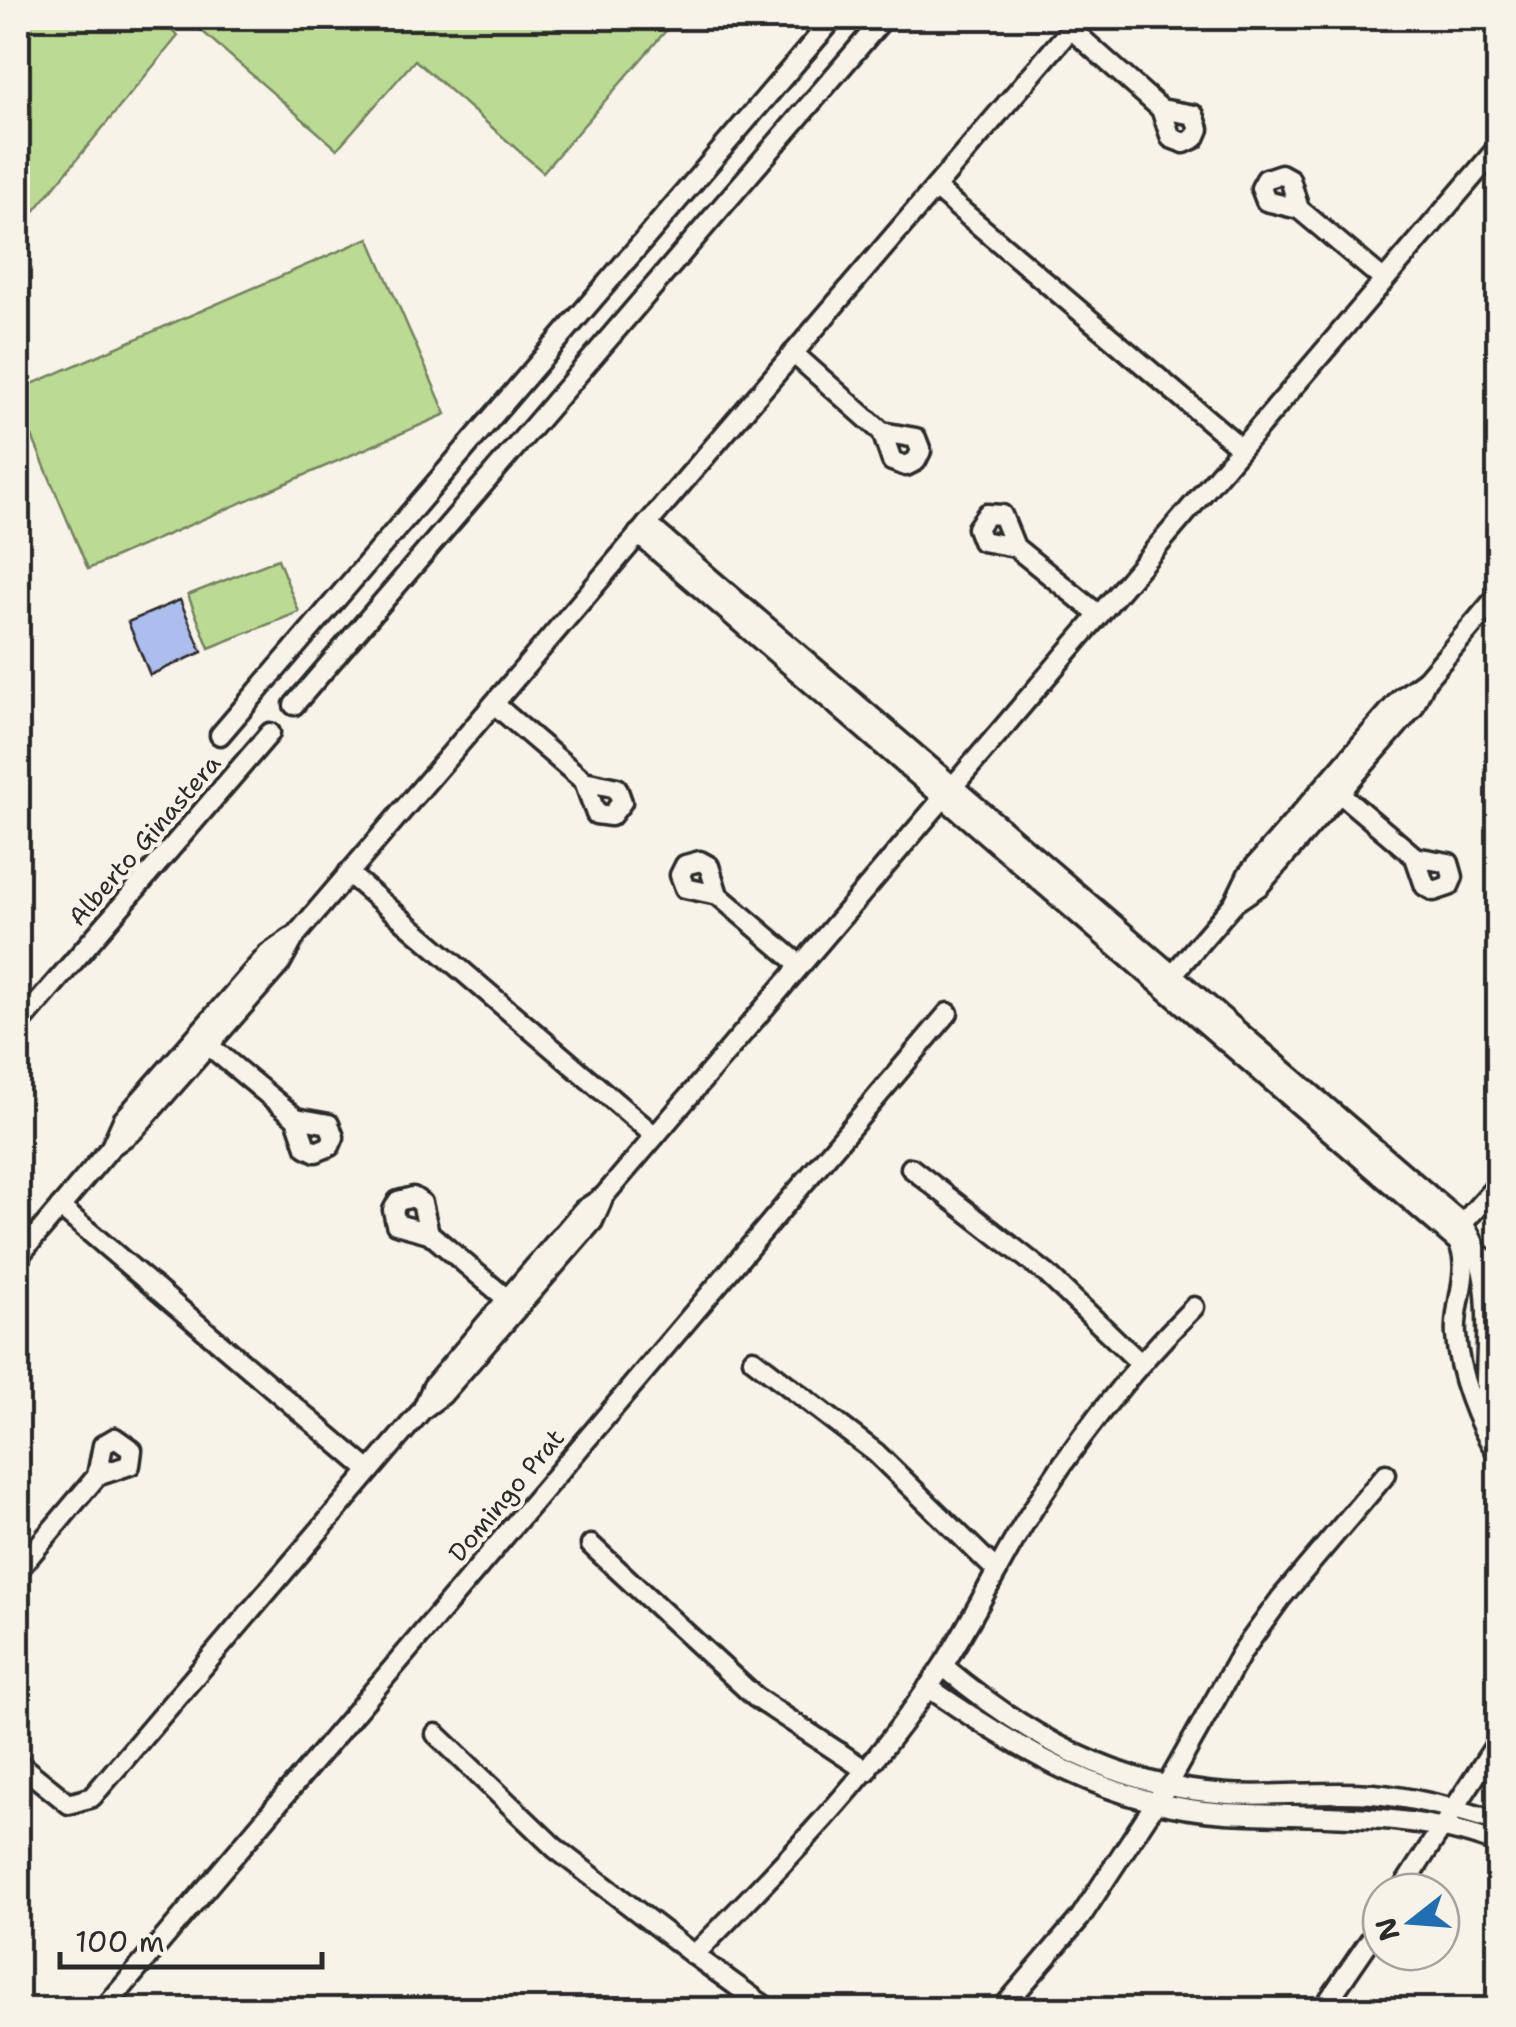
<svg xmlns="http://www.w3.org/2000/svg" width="1516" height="2027" font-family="'Shantell Sans',sans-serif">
  <rect width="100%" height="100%" fill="#f7f3e8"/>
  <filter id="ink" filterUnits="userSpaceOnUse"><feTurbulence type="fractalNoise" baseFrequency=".01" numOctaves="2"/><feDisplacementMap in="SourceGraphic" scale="20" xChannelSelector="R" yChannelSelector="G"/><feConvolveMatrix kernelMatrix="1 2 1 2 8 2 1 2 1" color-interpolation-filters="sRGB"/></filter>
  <g filter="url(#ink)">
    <g fill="#bbda93" stroke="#73825f" stroke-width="2.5">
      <polygon points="18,18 156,18 178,36 18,231"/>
      <polygon points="187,18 677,18 543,172 415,60 337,149"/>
      <polygon points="369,238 446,414 88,569 18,403 18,390"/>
      <polygon points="278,559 299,612 209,648 188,595"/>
    </g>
    <polygon fill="#acbeee" stroke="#2b2b2b" stroke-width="2.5" points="180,600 202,652 150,675 128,622"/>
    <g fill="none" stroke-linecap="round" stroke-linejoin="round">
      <defs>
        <g id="minor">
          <polyline points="1071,29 1161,109 1171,138 1184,143 1195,138 1199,129 1194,115 1161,109"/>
          <polyline points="935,188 1241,448"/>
          <polyline points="1299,209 1290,179 1281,174 1266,179 1261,188 1266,201 1299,209 1384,280"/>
          <polyline points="793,353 882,432 892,461 906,466 916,461 921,451 916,438 882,432"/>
          <path d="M647 524 1463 1224C1500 1275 1483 1357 1486 1416"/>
          <path d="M638 534 1458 1242C1473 1270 1453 1305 1456 1335 1458 1372 1477 1424 1498 1454"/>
          <polyline points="1015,547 982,541 977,528 987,514 1002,515 1015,547 1099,615"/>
          <polyline points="494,704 584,781 617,788 622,802 611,816 596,814 584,781"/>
          <polyline points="294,705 884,18"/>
          <polyline points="220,735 834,18"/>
          <polyline points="1330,785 1415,857 1425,886 1434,891 1449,886 1453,877 1449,863 1415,857"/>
          <polyline points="348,873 655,1136"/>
          <polyline points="718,895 709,866 700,861 685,865 680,875 685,888 718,895 800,965"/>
          <polyline points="1234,903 1248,874 1401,698 1426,680 1498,595"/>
          <polyline points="1498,940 1498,953"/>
          <polyline points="1167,981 1234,903 1259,886 1413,708 1426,680"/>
          <polyline points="18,1026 270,733"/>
          <polyline points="201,1039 296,1118 306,1147 316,1152 330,1146 334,1137 329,1124 296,1118"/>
          <polyline points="111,1147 123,1120 268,954 291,938"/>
          <polyline points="911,1168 1047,1274 1139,1362"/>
          <polyline points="60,1207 370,1471"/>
          <polyline points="1455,1232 1498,1184"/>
          <polyline points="429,1233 422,1203 413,1197 398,1201 393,1210 396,1224 429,1233 514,1305"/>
          <polyline points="1470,1249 1498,1266"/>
          <polyline points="18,1257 111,1147 133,1131 280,964 296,935 1080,18"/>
          <polyline points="753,1359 876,1453 997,1571"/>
          <polyline points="423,1408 433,1386 583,1210 603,1197"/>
          <polyline points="591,1545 755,1697 867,1771"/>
          <polyline points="18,1570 97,1476 103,1445 115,1438 132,1450 130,1465 97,1476"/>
          <path d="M943 1666C1026 1736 1117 1787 1228 1794 1276 1797 1325 1790 1373 1794 1416 1798 1458 1809 1498 1822"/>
          <path d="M928 1687C1020 1751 1111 1806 1226 1813 1317 1818 1412 1810 1498 1844"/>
          <polyline points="436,1734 555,1848 694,1955"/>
          <polyline points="18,1763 69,1804 92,1797 423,1409 442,1395 593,1221 604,1196 1498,147"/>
          <polyline points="1400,1892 1498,1741"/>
          <polyline points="103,2010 948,1013"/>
          <path d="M770 2010 694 1955C784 1864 871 1775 942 1667 973 1620 996 1569 1025 1522 1073 1443 1129 1372 1194 1307"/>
          <polyline points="1001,2010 1080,1918 1166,1787 1242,1652 1281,1598 1386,1474"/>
          <polyline points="1322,2010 1381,1924"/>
        </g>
      </defs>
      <use href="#minor" stroke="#2b2b2b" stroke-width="25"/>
      <use href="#minor" stroke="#f7f3e8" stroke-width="18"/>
    </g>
  </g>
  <g text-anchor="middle" stroke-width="9" stroke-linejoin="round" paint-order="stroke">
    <g font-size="25" fill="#2b2b2b" stroke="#f7f3e8">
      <text transform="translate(144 840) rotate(-49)" y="9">Alberto Ginastera</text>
      <text transform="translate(506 1495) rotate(-50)" y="9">Domingo Prat</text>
    </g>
  </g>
  <rect width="1516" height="2027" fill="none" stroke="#f7f3e8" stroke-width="60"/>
  <rect x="30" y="30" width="1456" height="1967" fill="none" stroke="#2b2b2b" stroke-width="4" filter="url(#ink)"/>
  <g transform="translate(1411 1922) rotate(253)"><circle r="48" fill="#f7f3e8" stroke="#a5a39c" stroke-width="2.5"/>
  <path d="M0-8L18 38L0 25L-18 38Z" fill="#1f6fb2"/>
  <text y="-15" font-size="28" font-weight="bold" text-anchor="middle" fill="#2b2b2b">N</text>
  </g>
  <path d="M60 1952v15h262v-15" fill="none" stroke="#2b2b2b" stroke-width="5"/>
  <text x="75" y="1952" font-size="30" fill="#2b2b2b" stroke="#f7f3e8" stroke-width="8" paint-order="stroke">100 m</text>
</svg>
